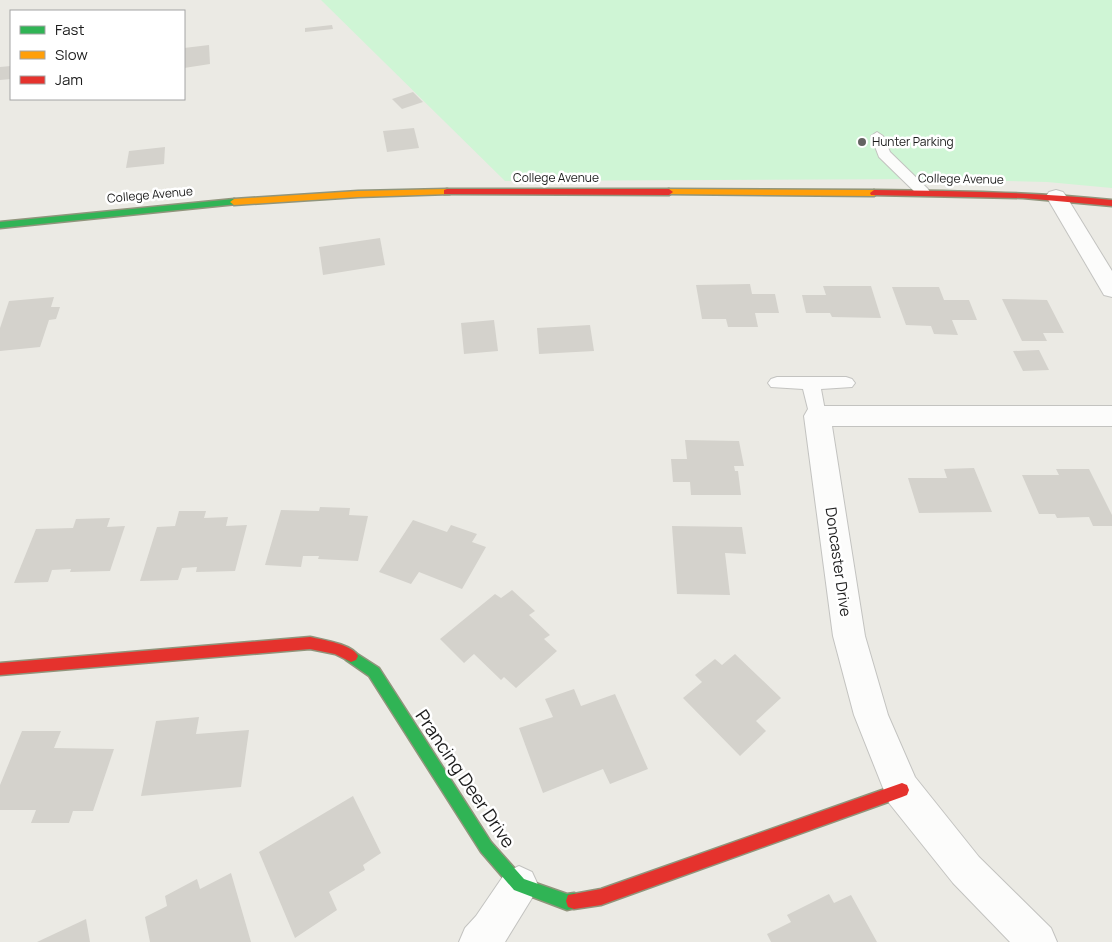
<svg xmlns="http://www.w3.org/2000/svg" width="1112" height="942" font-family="Manrope,sans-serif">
  <rect width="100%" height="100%" fill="#ebeae4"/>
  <polygon fill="#cff5d5" points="321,0 1112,0 1112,188 1047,182 920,179 505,181"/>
  <g fill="#d4d2cc">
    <polygon points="332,25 333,29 305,32 305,28"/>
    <polygon points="209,45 210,64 184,68 184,48"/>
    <polygon points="11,66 11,79 0,80 0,67"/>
    <polygon points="413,92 423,102 402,109 392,99"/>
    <polygon points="414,128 419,148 387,152 383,131"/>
    <polygon points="165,147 164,164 126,168 129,151"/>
    <polygon points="380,238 385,265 323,275 319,247"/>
    <polygon points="750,284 752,294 775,294 779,313 755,313 758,327 728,327 726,319 702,319 696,285"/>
    <polygon points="823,286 871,286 881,318 832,317 830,313 806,313 802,295 826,295"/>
    <polygon points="892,287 939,287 944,300 969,300 977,320 952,320 958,335 934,334 931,326 906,325"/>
    <polygon points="54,297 51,307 60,307 56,319 49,320 40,347 0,351 0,328 9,301"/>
    <polygon points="1002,299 1047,300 1064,333 1043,333 1047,341 1022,341"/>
    <polygon points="494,320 498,351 464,354 461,323"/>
    <polygon points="590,325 594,351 539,354 537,328"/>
    <polygon points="1039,350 1049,370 1023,371 1013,351"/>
    <polygon points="685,440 739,441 744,466 734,466 735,471 738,471 741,495 691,495 690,482 673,482 671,459 687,459"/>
    <polygon points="974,468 992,512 919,513 908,478 947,478 944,469"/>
    <polygon points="1056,469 1089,469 1112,515 1112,526 1093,526 1089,517 1057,518 1055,514 1039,514 1022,475 1059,475"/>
    <polygon points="320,507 350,508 349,515 368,516 358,561 318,559 319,556 303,556 301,567 265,565 281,510 319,511"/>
    <polygon points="179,511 206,511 204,518 228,517 226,526 247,525 235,571 196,572 197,567 182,568 178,580 140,581 157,527 175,526"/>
    <polygon points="110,518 107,527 125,526 110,571 70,572 71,569 52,570 48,582 14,583 36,529 73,528 76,519"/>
    <polygon points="413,520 447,532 451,525 477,534 472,542 486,547 462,589 419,572 411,584 379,572"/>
    <polygon points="672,526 742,527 746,554 725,553 730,595 677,594"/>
    <polygon points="512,590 535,611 529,615 550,635 544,639 557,651 516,688 504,677 501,680 474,654 464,663 440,639 495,594 501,598"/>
    <polygon points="735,654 781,698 756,721 766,731 740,756 683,698 702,682 695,675 715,659 722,665"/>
    <polygon points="574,689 581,706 615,694 648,769 610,784 603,769 543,793 519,728 553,717 545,699"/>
    <polygon points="199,717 196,734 249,730 241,787 141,796 156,721"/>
    <polygon points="22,731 61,731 54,748 114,749 93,811 73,811 69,823 31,823 36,810 0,810 0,785"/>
    <polygon points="353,796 381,853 363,865 365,870 329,892 337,910 295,938 259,852"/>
    <polygon points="231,873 251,942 150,942 145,917 167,906 165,896 197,879 200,889"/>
    <polygon points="829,894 834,903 851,895 877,942 771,942 767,934 791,922 787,915"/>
    <polygon points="86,919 90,942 37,942"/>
  </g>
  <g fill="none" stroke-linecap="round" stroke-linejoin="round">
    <defs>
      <g id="lane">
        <polygon points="877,132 883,136 890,152 928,189 930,192 928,195 918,195 879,157 871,136"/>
        <polygon points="777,377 846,377 852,379 855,383 852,387 821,389 826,416 823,421 817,423 811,421 803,389 771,387 768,383 771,379"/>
      </g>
      <g id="street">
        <polygon points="1056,190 1063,192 1066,196 1112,271 1112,297 1104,295 1046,196 1049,192"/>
        <polygon points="817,406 1112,406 1112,426 832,426 865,636 888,715 915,777 979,857 1051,928 1057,942 1010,942 953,883 889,803 854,715 833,636 804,416 808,409"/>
        <polygon points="519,866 532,872 538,885 532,898 505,942 459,942 465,928 476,916 506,872"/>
      </g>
      <g id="fast">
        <polygon points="234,199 237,200 237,204 0,228 0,222"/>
        <polygon points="351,650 379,668 491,842 524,879 567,894 574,893 580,895 582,901 580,907 567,910 514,890 481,852 369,676 346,660 344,656 346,652"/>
      </g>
      <g id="slow">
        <polygon points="447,189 450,190 450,194 358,197 234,205 230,202 234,199 358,191"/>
        <polygon points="669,189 874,190 878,193 874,196 666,194 666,190"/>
      </g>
      <g id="jam">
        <polygon points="447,189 669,189 673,192 669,195 444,194 444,190"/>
        <path d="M874 190C954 191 1033 192 1112 200V206L1023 198 871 195 870 193Z"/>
        <path d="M310 637C323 640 352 644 358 656L356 660 351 662 335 654 310 649 0 675V663Z"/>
        <polygon points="902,783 907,785 909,790 907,795 902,797 601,905 574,909 568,907 566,901 568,895 601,889"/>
      </g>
    </defs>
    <use href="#lane" stroke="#c3c3c0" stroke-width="2"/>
    <use href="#street" stroke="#c3c3c0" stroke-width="2"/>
    <use href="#fast" stroke="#90957c" stroke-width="3"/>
    <use href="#slow" stroke="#90957c" stroke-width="3"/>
    <use href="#jam" stroke="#90957c" stroke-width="3"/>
    <use href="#lane" fill="#fcfcfb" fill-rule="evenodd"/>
    <use href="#street" fill="#fcfcfb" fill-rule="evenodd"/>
    <use href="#fast" fill="#30b455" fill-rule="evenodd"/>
    <use href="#slow" fill="#ff9f0a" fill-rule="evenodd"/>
    <use href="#jam" fill="#e5322d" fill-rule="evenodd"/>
  </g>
  <circle fill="#646462" stroke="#fff" stroke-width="2" cx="862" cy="142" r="5"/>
  <g text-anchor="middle" stroke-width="5" stroke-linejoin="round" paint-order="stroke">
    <g font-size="12" fill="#1c1c1c" stroke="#fff" text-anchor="start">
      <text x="872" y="146">Hunter Parking</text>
    </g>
    <g font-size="12" fill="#1c1c1c" stroke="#fff">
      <text x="556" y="182">College Avenue</text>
      <text transform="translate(961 179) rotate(1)" y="4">College Avenue</text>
      <text transform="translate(150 195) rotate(-5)" y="4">College Avenue</text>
    </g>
    <g font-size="15" fill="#1c1c1c" stroke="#fff">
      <text transform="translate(838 562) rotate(82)" y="5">Doncaster Drive</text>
    </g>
    <g font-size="18" fill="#1c1c1c" stroke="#fff">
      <text transform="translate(465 779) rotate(56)" y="6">Prancing Deer Drive</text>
    </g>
  </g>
  <rect x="10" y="10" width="175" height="90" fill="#ffffff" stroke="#a4a4a4"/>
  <rect x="20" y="26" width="25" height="8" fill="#30b455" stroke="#a4a4a4"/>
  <text x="55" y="35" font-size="15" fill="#1c1c1c">Fast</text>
  <rect x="20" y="51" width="25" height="8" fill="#ff9f0a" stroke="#a4a4a4"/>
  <text x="55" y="60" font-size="15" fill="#1c1c1c">Slow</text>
  <rect x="20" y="76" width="25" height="8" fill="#e5322d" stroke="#a4a4a4"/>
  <text x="55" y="85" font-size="15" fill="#1c1c1c">Jam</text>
</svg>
